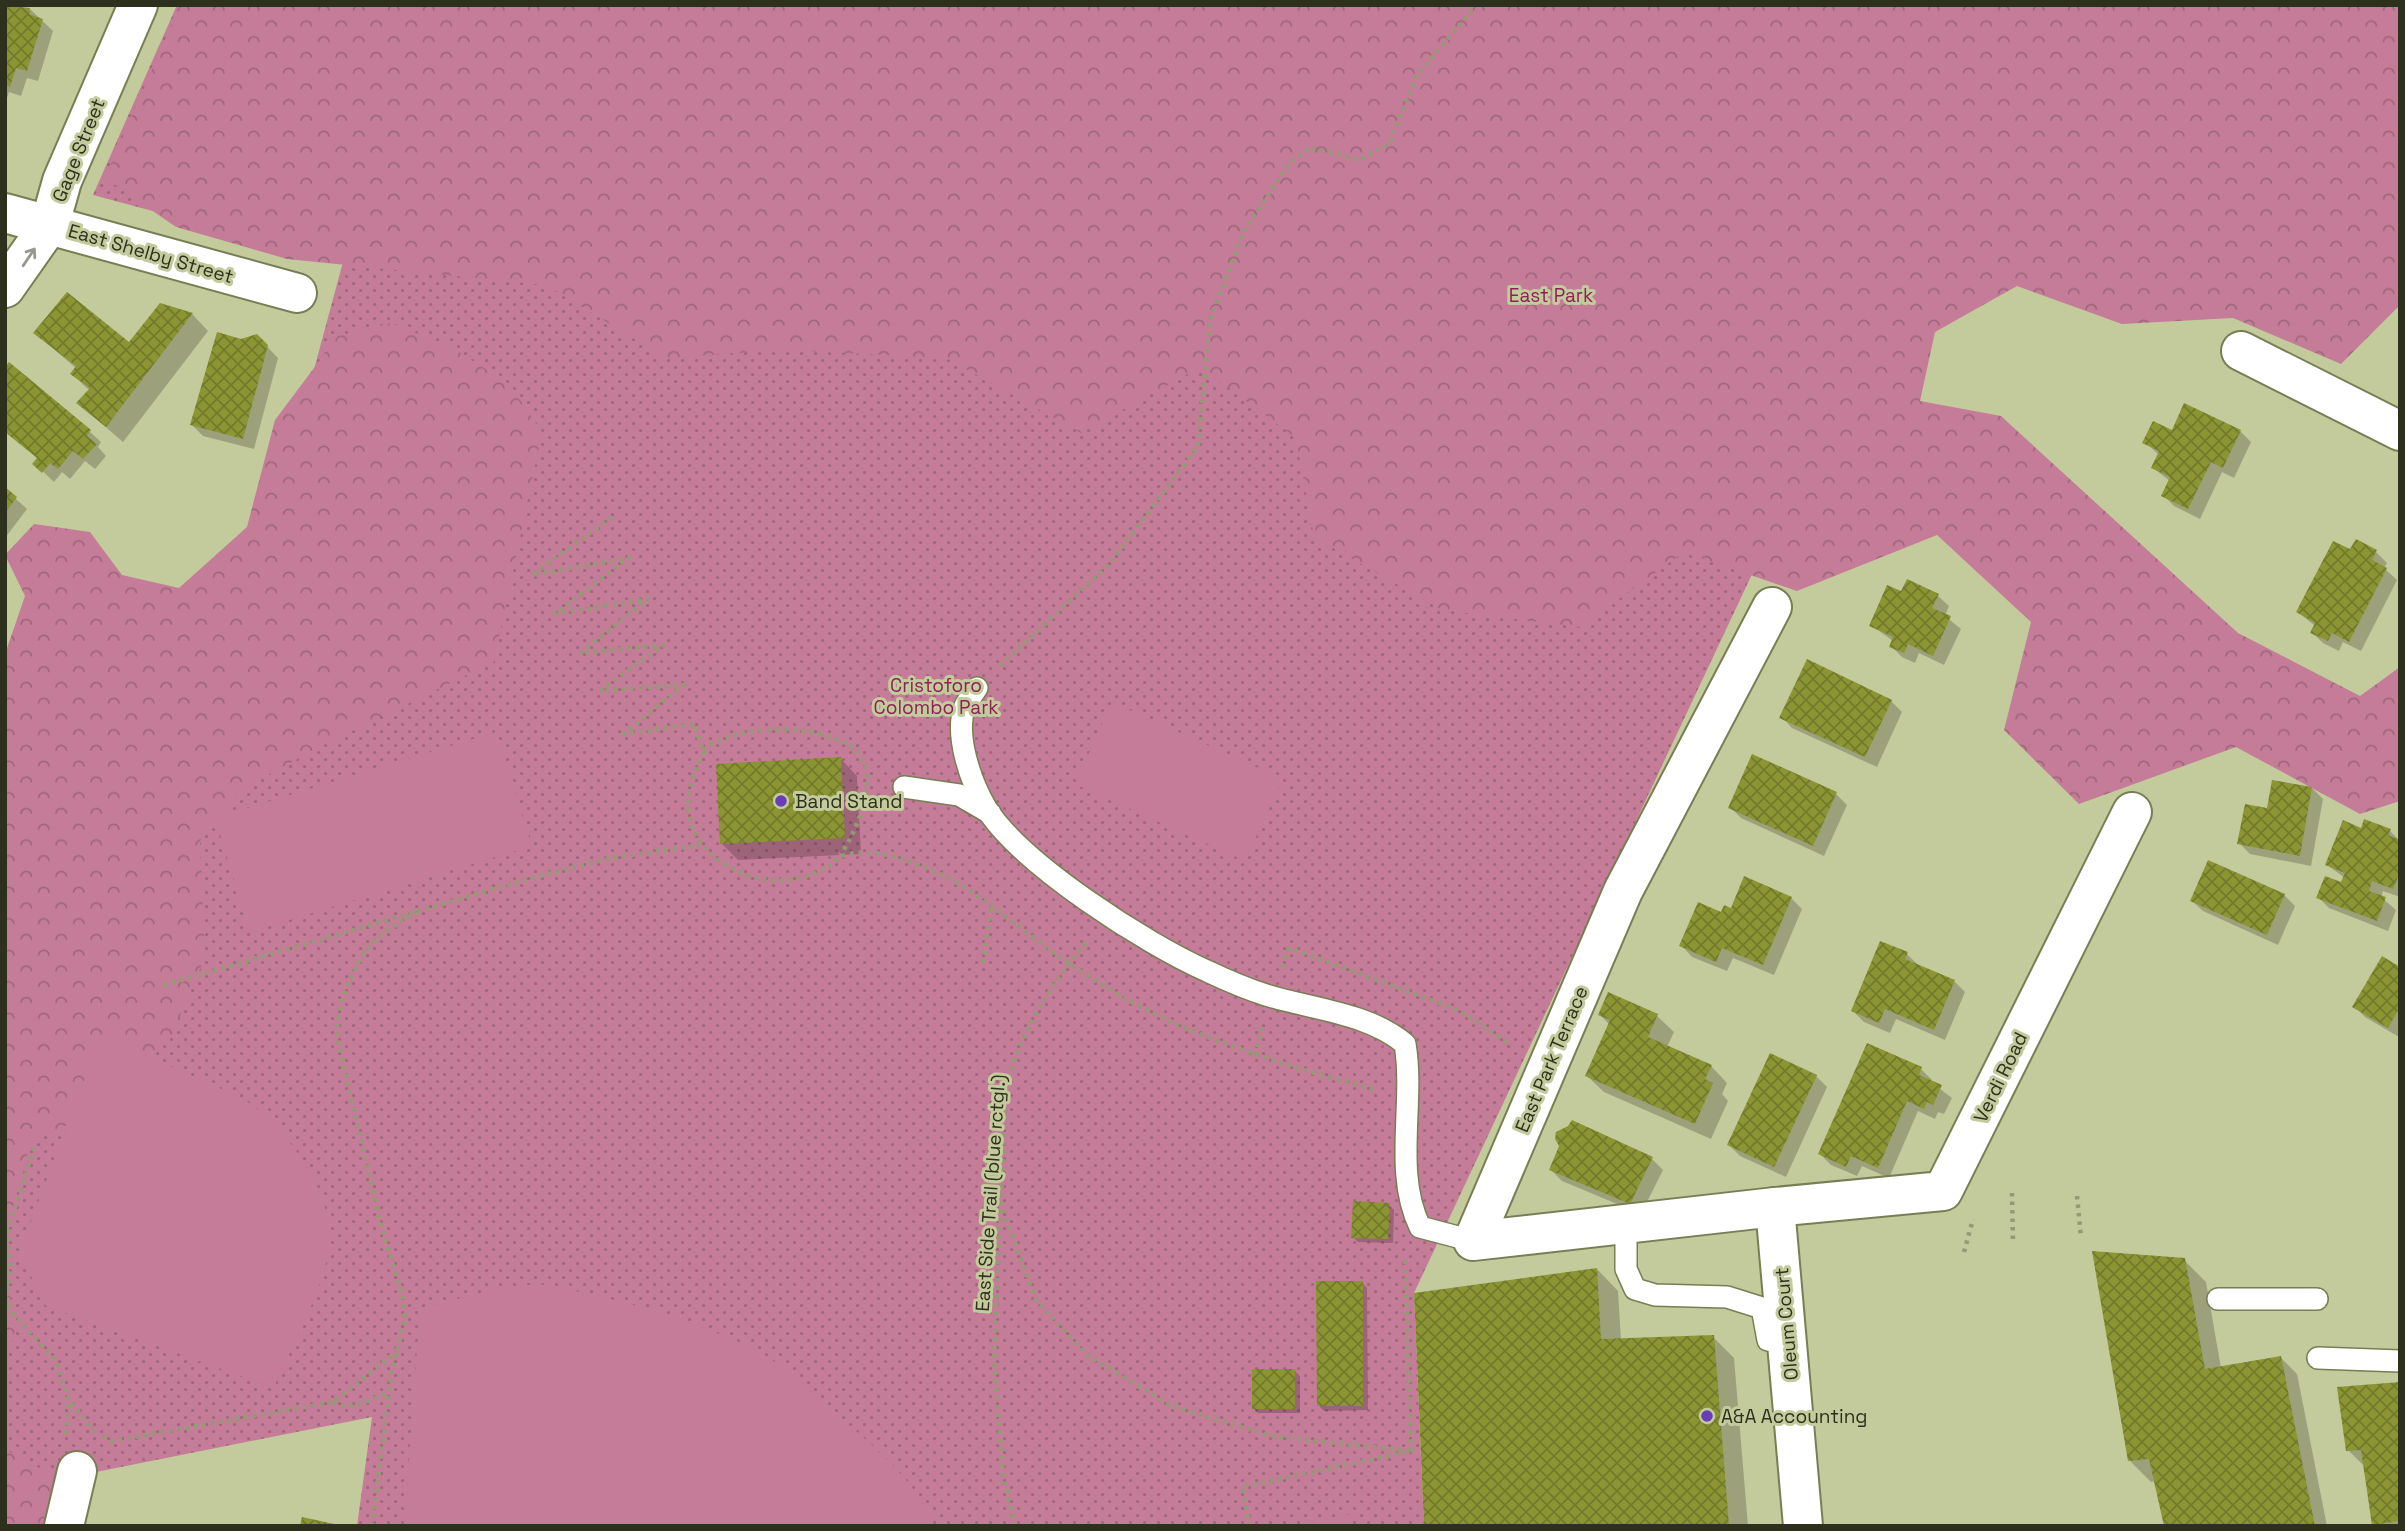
<svg xmlns="http://www.w3.org/2000/svg" width="2405" height="1531" font-family="'Space Grotesk',sans-serif">
  <defs>
    <pattern id="grass-dots" width="8" height="8" patternUnits="userSpaceOnUse" patternTransform="scale(1.75)"><rect width="8" height="8" fill="#c57c98"/><path d="M2 2h.1M6 6h.1" fill="none" stroke="#a0667b" stroke-width="1.8" stroke-linecap="round"/></pattern>
    <pattern id="forest-crowns" width="20" height="18" patternUnits="userSpaceOnUse" patternTransform="scale(1.75)"><rect width="20" height="18" fill="#c57c98"/><path d="M2 6a3 3 0 1 1 6 0M12 15a3 3 0 1 1 6 0" fill="none" stroke="#a0667b"/></pattern>
    <pattern id="building-cross-hatch" width="8" height="8" patternUnits="userSpaceOnUse" patternTransform="scale(1.75)"><rect width="8" height="8" fill="#8b9533"/><path d="M0 0l8 8M0 8l8-8" fill="none" stroke="#727a2b"/></pattern>
  </defs>
  <rect width="100%" height="100%" fill="#c3ca9c"/>
  <polygon fill="url(#grass-dots)" points="177,5 2029,5 1817,436 1414,1293 1424,1526 357,1526 372,1417 81,1475 5,1526 5,986 258,577 343,262 93,195"/>
  <g fill="url(#forest-crowns)">
    <polygon points="180,5 2400,5 2400,305 2341,364 2233,318 2122,324 2017,286 1935,332 1920,401 2001,416 2238,633 2360,696 2400,667 2400,801 2360,814 2236,747 2079,804 2004,730 2031,622 1937,535 1797,591 1684,552 1580,627 1442,610 1314,537 1296,438 1200,367 1081,433 946,358 784,350 666,358 546,285 287,259 176,227 105,178"/>
    <polygon points="391,323 451,347 509,384 542,432 494,662 323,745 239,791 200,841 205,957 170,1039 100,1108 30,1144 5,1239 5,654 25,596 5,555 34,524 90,532 122,575 179,588 247,527 275,420 338,336"/>
    <polygon points="5,1259 15,1331 5,1360"/>
    <polygon points="5,1449 61,1480 50,1526 5,1526"/>
  </g>
  <g fill="#c57c98">
    <polygon points="1112,702 1283,779 1245,861 1075,784"/>
    <polygon points="496,732 532,846 250,932 215,818"/>
    <path d="M101 1035 244 1099C292 1136 339 1193 327 1258 321 1293 289 1352 274 1388L46 1306 19 1253Z"/>
    <path d="M540 1284C614 1298 691 1317 758 1352 791 1369 819 1397 846 1422 882 1454 914 1480 935 1526H404L420 1309 498 1288Z"/>
    <polygon points="1351,1514 1353,1526 1288,1526"/>
  </g>
  <g fill="#0003">
    <polygon points="5,5 30,9 53,31 38,81 27,78 21,96 9,92 5,104"/>
    <polygon points="161,305 192,314 208,331 123,442 78,403 90,391 72,374 77,369 35,333 129,345"/>
    <polygon points="257,336 278,358 254,449 203,436 192,425 241,341"/>
    <polygon points="2240,431 2251,442 2234,478 2222,472 2200,519 2174,506 2163,495 2170,481 2153,468 2159,455 2145,442"/>
    <polygon points="90,432 101,442 98,447 106,456 95,469 85,461 70,479 62,472 54,482 35,464"/>
    <polygon points="5,489 27,509 5,538"/>
    <polygon points="2356,542 2376,552 2387,563 2384,568 2397,580 2361,651 2343,642 2339,651 2323,643 2312,632 2315,626 2298,612"/>
    <polygon points="1902,593 1938,596 1949,606 1945,616 1961,629 1944,665 1919,653 1915,663 1902,657 1891,646 1893,641 1871,625"/>
    <polygon points="1891,701 1902,712 1877,767 1792,728 1782,717"/>
    <polygon points="841,759 857,776 861,854 738,860 722,844"/>
    <polygon points="2312,788 2323,799 2311,866 2250,854 2239,843 2268,810"/>
    <polygon points="1836,794 1847,805 1824,856 1741,818 1730,807"/>
    <polygon points="2362,830 2390,831 2400,841 2400,897 2383,891 2381,897 2396,910 2388,931 2329,908 2318,897 2342,885 2345,878 2327,865"/>
    <polygon points="2284,895 2295,906 2278,945 2203,911 2192,901"/>
    <polygon points="1791,898 1802,909 1774,975 1733,958 1727,971 1692,957 1682,946 1722,914"/>
    <polygon points="1907,954 1918,965 1954,981 1965,992 1945,1040 1896,1019 1890,1033 1864,1022 1853,1011"/>
    <polygon points="2400,969 2400,1036 2399,1037 2365,1017 2354,1006"/>
    <polygon points="1600,1015 1657,1016 1674,1032 1667,1047 1711,1066 1727,1083 1722,1094 1728,1101 1711,1139 1604,1092 1587,1076 1610,1025"/>
    <polygon points="1921,1069 1932,1080 1931,1082 1952,1098 1944,1114 1938,1112 1935,1119 1918,1111 1889,1178 1862,1166 1857,1176 1831,1165 1820,1154"/>
    <polygon points="1816,1076 1827,1087 1786,1177 1740,1156 1729,1145"/>
    <polygon points="1652,1159 1663,1170 1641,1214 1562,1181 1551,1170"/>
    <polygon points="1389,1205 1394,1210 1393,1243 1358,1242 1353,1237"/>
    <polygon points="2184,1260 2206,1282 2221,1368 2280,1357 2297,1374 2327,1526 2165,1526 2156,1481 2151,1482 2129,1460"/>
    <polygon points="1597,1269 1618,1291 1621,1340 1713,1337 1734,1358 1748,1526 1426,1526"/>
    <polygon points="1362,1283 1367,1288 1368,1410 1324,1411 1319,1406"/>
    <polygon points="1295,1371 1300,1376 1300,1413 1258,1413 1253,1408"/>
    <polygon points="2400,1384 2400,1526 2374,1526 2365,1467 2348,1450"/>
  </g>
  <g fill="url(#building-cross-hatch)">
    <polygon points="5,5 30,8 29,14 43,19 27,71 16,68 10,87 5,85"/>
    <polygon points="67,292 129,342 160,303 193,313 106,427 76,403 90,388 70,374 76,366 33,333"/>
    <polygon points="217,332 241,339 257,334 268,345 243,439 190,425"/>
    <polygon points="9,362 91,430 87,436 97,444 83,459 73,451 58,469 50,463 42,473 32,464 37,458 5,432 5,367"/>
    <polygon points="2184,403 2241,430 2223,468 2211,462 2188,509 2161,496 2170,477 2151,468 2159,451 2142,443 2153,421 2172,430"/>
    <polygon points="5,487 17,497 5,513"/>
    <polygon points="2356,539 2377,550 2372,560 2387,568 2349,642 2332,633 2328,641 2310,633 2315,623 2296,612 2333,541 2350,549"/>
    <polygon points="1907,579 1939,594 1932,608 1951,616 1933,656 1908,644 1904,653 1889,647 1893,637 1869,626 1887,585 1901,591"/>
    <polygon points="1807,659 1892,700 1865,757 1779,718"/>
    <polygon points="1752,754 1837,792 1813,846 1728,808"/>
    <polygon points="841,757 845,838 720,844 716,764"/>
    <polygon points="2272,780 2312,787 2300,856 2237,844 2245,804 2267,808"/>
    <polygon points="2364,819 2391,829 2388,835 2400,840 2400,872 2393,889 2372,881 2369,891 2386,897 2377,921 2316,898 2325,876 2341,882 2345,873 2325,865 2343,820 2361,828"/>
    <polygon points="2208,860 2285,894 2267,935 2190,901"/>
    <polygon points="1744,876 1792,897 1763,965 1722,948 1716,962 1679,946 1698,902 1721,912 1724,905 1731,908"/>
    <polygon points="1880,941 1908,952 1905,959 1955,980 1934,1030 1885,1009 1879,1023 1851,1011"/>
    <polygon points="2382,956 2400,967 2400,1007 2388,1028 2352,1007"/>
    <polygon points="1608,992 1658,1014 1648,1037 1712,1065 1705,1079 1713,1083 1695,1124 1585,1076 1610,1020 1598,1015"/>
    <polygon points="1867,1043 1922,1067 1919,1075 1942,1085 1933,1105 1927,1102 1924,1109 1907,1101 1878,1168 1851,1156 1846,1167 1818,1154"/>
    <polygon points="1770,1053 1817,1075 1774,1167 1727,1145"/>
    <polygon points="1572,1120 1653,1157 1630,1204 1549,1170 1559,1146 1555,1139 1556,1132 1568,1126"/>
    <polygon points="1353,1201 1390,1203 1388,1239 1351,1238"/>
    <polygon points="2092,1251 2185,1258 2205,1369 2281,1356 2315,1526 2164,1526 2149,1459 2128,1461"/>
    <polygon points="1597,1268 1601,1339 1714,1335 1729,1526 1424,1526 1414,1293"/>
    <polygon points="1316,1281 1363,1281 1363,1406 1317,1406"/>
    <rect x="1252" y="1369" width="43" height="40"/>
    <polygon points="2400,1382 2400,1521 2372,1525 2361,1450 2346,1451 2337,1387"/>
    <polygon points="302,1517 339,1525 339,1526 300,1526"/>
  </g>
  <g fill="none" stroke-linecap="round" stroke-linejoin="round">
    <defs>
      <g id="lane">
        <path d="M977 688C973 694 968 700 965 706 954 735 971 782 986 808 1021 864 1146 944 1207 971 1226 980 1247 989 1266 995 1311 1009 1369 1013 1405 1044 1415 1103 1393 1172 1420 1227L1473 1241"/>
        <polyline points="904,787 959,795 990,813"/>
        <polyline points="1626,1224 1626,1269 1635,1289 1655,1295 1727,1297 1762,1308 1768,1340 1787,1344"/>
        <polyline points="2218,1299 2317,1299"/>
        <polyline points="2318,1358 2400,1361"/>
      </g>
      <g id="street">
        <polyline points="5,213 297,293"/>
        <polyline points="5,288 50,224 62,181 138,5"/>
        <polyline points="2241,351 2400,431"/>
        <polyline points="1772,607 1623,891 1473,1241 1775,1207 1943,1191 2132,812"/>
        <polyline points="1775,1207 1803,1526"/>
        <polyline points="64,1526 77,1471"/>
      </g>
    </defs>
    <use href="#lane" stroke="#787e53" stroke-width="24"/>
    <use href="#street" stroke="#787e53" stroke-width="42"/>
    <g stroke="#949a75" stroke-width="4.5" stroke-dasharray="3.5 5" stroke-linecap="butt">
      <path d="M612 517 532 575 629 558 555 614 648 599 580 653 663 645 600 691 683 685 624 734 694 724 704 752C680 796 681 837 726 865 757 884 790 885 822 870 831 866 838 856 848 854 874 849 901 857 925 867 975 887 1017 928 1061 958 1083 973 1106 987 1128 1000 1206 1043 1291 1067 1376 1090"/>
      <polyline points="1000,666 1110,563 1198,446 1210,319 1244,231 1289,164 1310,147 1359,160 1389,144 1416,77 1476,5"/>
      <path d="M704 751C729 722 836 722 860 755 878 779 856 834 840 855"/>
      <polyline points="983,963 991,908"/>
      <polyline points="1283,967 1289,948 1309,955 1458,1010 1512,1045"/>
      <polyline points="164,985 528,879 606,859 699,845"/>
      <polyline points="1254,1055 1263,1026"/>
      <polyline points="34,1148 11,1220 8,1245 11,1266 6,1299 14,1315 55,1360 69,1400 95,1432"/>
      <polyline points="2012,1193 2013,1243"/>
      <polyline points="2077,1196 2081,1237"/>
      <polyline points="1003,1210 1036,1300 1087,1355 1170,1405 1270,1436 1411,1451"/>
      <polyline points="1964,1252 1973,1219"/>
      <path d="M333 1402C354 1412 368 1399 389 1393"/>
      <polyline points="66,1434 69,1401"/>
      <polyline points="103,1436 112,1441 333,1402 397,1351"/>
      <path d="M372 1526 392 1369 405 1320 402 1294 379 1219 337 1036C337 1007 350 971 368 948 379 933 402 922 417 911"/>
      <path d="M1015 1526 1003 1475 994 1360 1006 1087C1020 1031 1053 984 1088 939"/>
      <polyline points="1250,1526 1242,1487 1411,1451 1405,1256"/>
    </g>
    <use href="#lane" stroke="#fff" stroke-width="21"/>
    <use href="#street" stroke="#fff" stroke-width="38"/>
  </g>
  <defs><path id="oneway-shaft" d="M-6 0H5M1.5-3L5.5 0L1.5 3" fill="none" stroke-width="1.6" stroke-linecap="round" stroke-linejoin="round" transform="scale(1.75)"/></defs>
  <use stroke="#96988e" href="#oneway-shaft" transform="translate(29 257) rotate(-56)"/>
  <g fill="#683db5" stroke="#c3ca9c" stroke-width="2.5">
    <circle cx="781" cy="801" r="7"/>
    <circle cx="1707" cy="1416" r="7"/>
  </g>
  <g text-anchor="middle" stroke-width="6" stroke-linejoin="round" paint-order="stroke">
    <g font-size="19" fill="#2e301e" stroke="#c3ca9c">
      <text transform="translate(78 150) rotate(-68)" y="7">Gage Street</text>
      <text transform="translate(151 253) rotate(16)" y="7">East Shelby Street</text>
      <text transform="translate(1551 1059) rotate(-67)" y="7">East Park Terrace</text>
      <text transform="translate(2000 1077) rotate(-64)" y="7">Verdi Road</text>
      <text transform="translate(990 1193) rotate(-86)" y="7">East Side Trail (blue rctgl.)</text>
      <text transform="translate(1786 1324) rotate(-95)" y="7">Oleum Court</text>
    </g>
    <g font-size="19" fill="#8e2057" stroke="#c3ca9c">
      <text x="1551" y="302">East Park</text>
      <text x="936" y="692">Cristoforo<tspan x="936" dy="22">Colombo Park</tspan></text>
    </g>
    <g font-size="19" fill="#2e301e" stroke="#c3ca9c" text-anchor="start">
      <text x="795" y="808">Band Stand</text>
      <text x="1721" y="1423">A&amp;A Accounting</text>
    </g>
  </g>
  <rect width="2405" height="1531" fill="none" stroke="#2e301e" stroke-width="14"/>
</svg>
